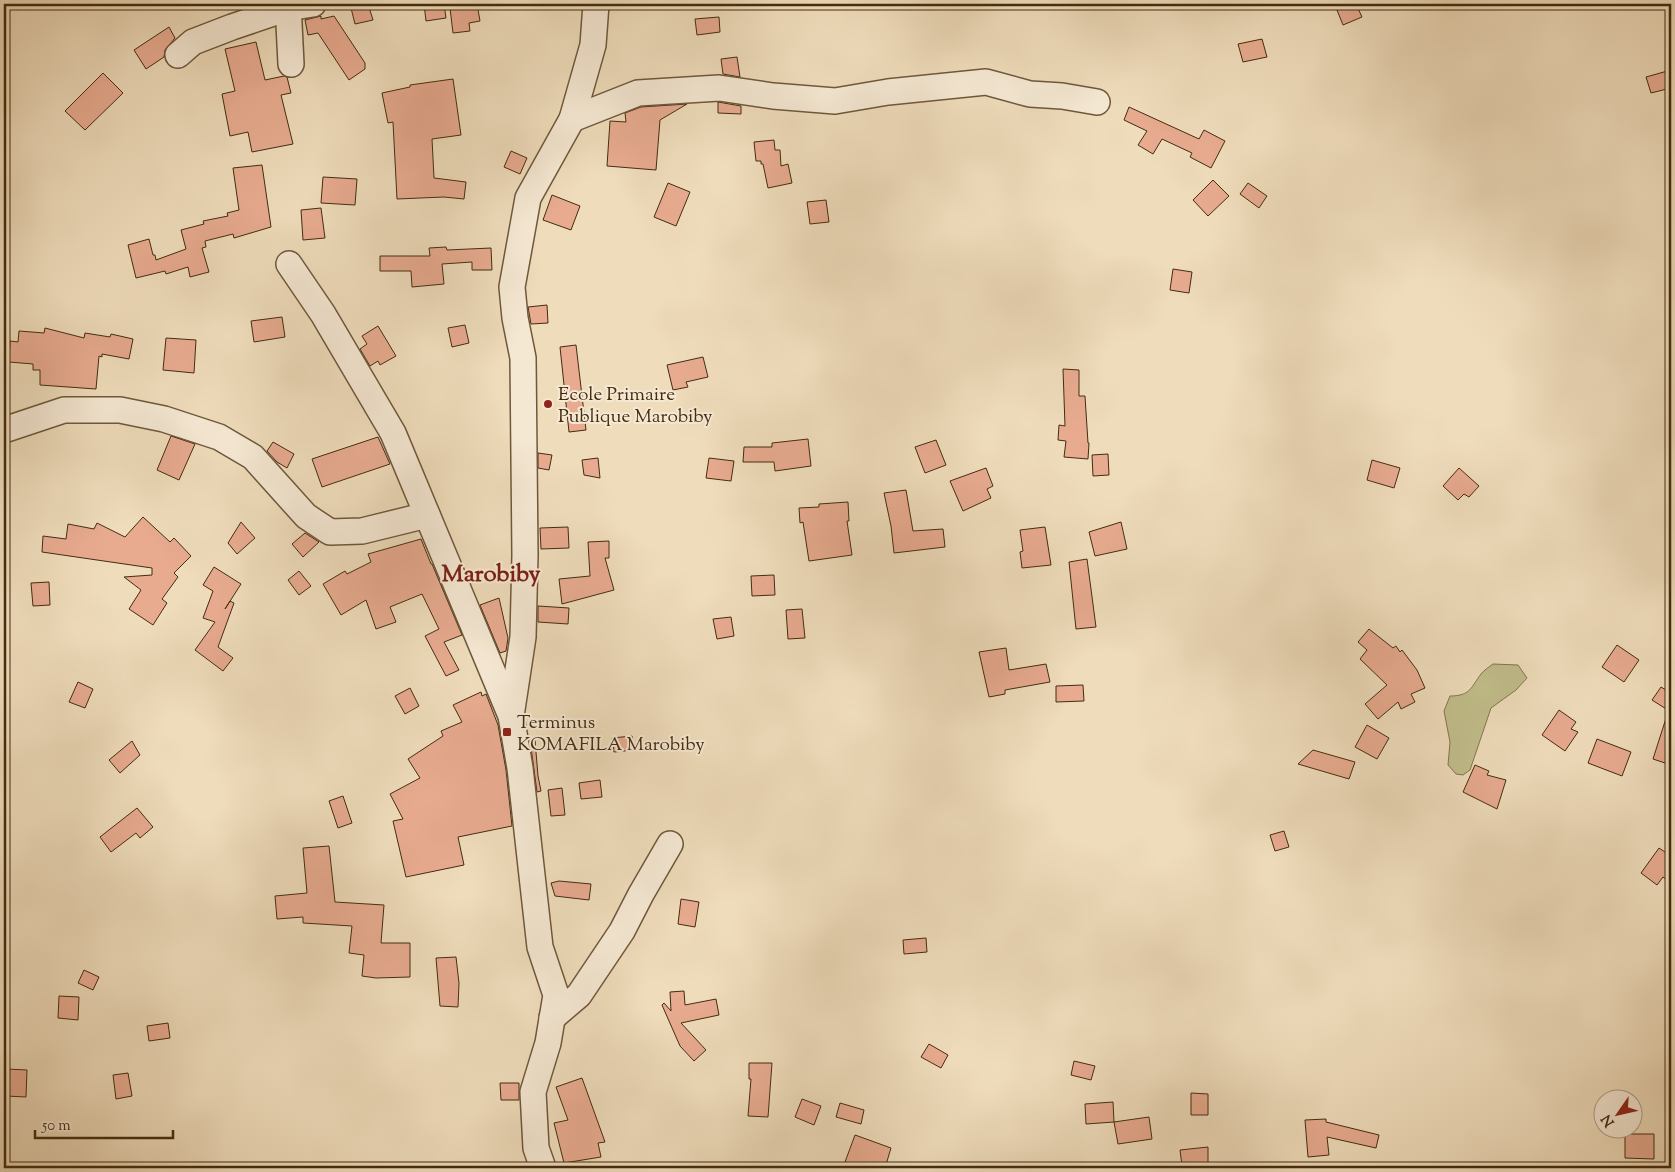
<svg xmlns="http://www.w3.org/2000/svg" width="1675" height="1172" font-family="'Sorts Mill Goudy',serif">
  <rect width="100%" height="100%" fill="#efdcbb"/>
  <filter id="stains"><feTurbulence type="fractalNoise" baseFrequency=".004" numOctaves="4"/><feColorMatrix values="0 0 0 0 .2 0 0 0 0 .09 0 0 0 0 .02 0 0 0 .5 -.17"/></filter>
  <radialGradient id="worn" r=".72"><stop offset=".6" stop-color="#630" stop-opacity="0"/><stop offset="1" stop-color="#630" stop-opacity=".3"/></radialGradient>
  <path fill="#c1be8b" stroke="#82754e" d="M1493 664 1518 665 1527 678 1516 690 1491 708 1470 770 1463 775 1456 774 1448 765 1450 742 1444 711 1450 696C1471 696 1471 687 1481 674 1484 670 1489 667 1493 664Z"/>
  <g fill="#e8ab90" stroke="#432c10">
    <polygon points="350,4 368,4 373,20 355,24"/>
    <polygon points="424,4 444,4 446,18 426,21"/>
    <polygon points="477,4 480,21 469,23 470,31 453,33 450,8"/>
    <polygon points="1353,4 1356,4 1362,17 1343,25 1337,10"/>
    <polygon points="321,16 321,19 334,16 365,63 365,69 349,80 318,33 308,35 305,20"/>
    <polygon points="719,17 720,32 697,35 695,19"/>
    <polygon points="169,27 175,38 165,50 164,57 146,69 134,50"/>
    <polygon points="1262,39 1267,57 1243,62 1238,44"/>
    <polygon points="256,42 265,80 284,76 287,77 291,93 281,95 293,144 252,152 248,132 230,136 222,94 235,91 225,49"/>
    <polygon points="737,57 740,77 723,74 721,59"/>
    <polygon points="1671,70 1671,88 1651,93 1646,77"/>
    <polygon points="103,73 123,93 85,130 65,111"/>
    <polygon points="453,79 461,135 432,139 434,178 466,182 464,199 444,197 397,199 393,122 388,123 382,93 410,87 410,85"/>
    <polygon points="718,102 741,106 741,114 718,113"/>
    <polygon points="687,104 660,120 656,170 607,166 610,121 626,122 625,113 641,107"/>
    <polygon points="1129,107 1199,139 1204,130 1225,141 1211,168 1190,157 1192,153 1162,139 1153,154 1138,145 1147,131 1124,120"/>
    <polygon points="774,140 775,150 780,150 781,166 788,164 792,183 768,188 763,164 761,164 761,161 756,161 754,142"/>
    <polygon points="511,151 527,158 520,174 504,167"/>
    <polygon points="262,165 271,227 234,238 233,234 205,241 206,247 202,248 209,272 190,277 188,267 166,274 165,271 136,278 128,245 149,239 153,255 155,255 156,260 186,249 181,230 204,224 203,221 228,216 227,213 239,210 233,168"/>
    <polygon points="323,177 357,179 355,205 321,203"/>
    <polygon points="1213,180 1229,196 1208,216 1193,200"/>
    <polygon points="668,183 690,192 676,226 654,217"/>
    <polygon points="1248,183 1267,196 1259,208 1240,194"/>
    <polygon points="552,195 580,206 571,230 543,220"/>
    <polygon points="826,200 829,222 810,224 807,202"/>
    <polygon points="321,208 325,238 303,240 301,210"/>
    <polygon points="446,247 447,250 491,248 492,270 472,270 472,262 442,264 444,284 412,287 411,271 380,271 380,256 430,256 429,248"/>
    <polygon points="1173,269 1192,272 1189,293 1170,290"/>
    <polygon points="547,305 548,323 531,324 528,307"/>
    <polygon points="282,317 285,337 254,342 251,321"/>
    <polygon points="465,325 469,343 452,347 448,328"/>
    <polygon points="378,326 396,356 380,365 378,361 370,366 360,349 367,344 362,336"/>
    <polygon points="45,328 84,338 85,333 110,337 111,334 133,339 129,359 102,354 102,357 99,356 96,389 40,385 40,370 33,370 33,364 9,362 10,341 18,342 19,331 44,333"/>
    <polygon points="166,338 196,340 194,373 163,370"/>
    <polygon points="576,345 586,430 569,432 560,347"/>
    <polygon points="703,357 708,377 686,382 688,387 673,390 667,365"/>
    <polygon points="1063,369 1079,370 1079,396 1085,396 1088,443 1089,443 1088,459 1064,457 1066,441 1058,440 1059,425 1065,426"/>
    <polygon points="171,436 195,444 179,480 157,470"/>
    <polygon points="378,437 390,464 322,487 312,459"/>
    <polygon points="808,439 811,466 775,471 774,462 743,462 744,447 772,447 772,443"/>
    <polygon points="936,440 946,465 925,473 915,447"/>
    <polygon points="273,442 294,454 287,468 277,462 267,451"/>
    <polygon points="538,453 552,455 549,470 538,468"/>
    <polygon points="1108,454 1109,475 1093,476 1092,455"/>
    <polygon points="598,458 600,478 584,475 582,460"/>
    <polygon points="709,458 734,461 731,481 706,478"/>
    <polygon points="1372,460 1400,468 1394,488 1367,480"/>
    <polygon points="986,468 993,486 987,489 991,498 963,511 950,481"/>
    <polygon points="1459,468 1479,486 1469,497 1464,494 1458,500 1443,486"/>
    <polygon points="906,490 913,531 943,529 945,547 894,553 891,526 884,493"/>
    <polygon points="848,502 849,521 847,521 852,555 809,561 803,522 800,523 799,508 819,507 819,504"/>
    <polygon points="143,517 170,542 174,538 191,556 174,573 178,577 162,599 167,603 153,625 129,609 141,590 124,577 152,575 152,568 42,552 43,536 66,539 68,524 94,529 97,523 125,537"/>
    <polygon points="241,522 255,538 237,554 228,543"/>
    <polygon points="1121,522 1127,549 1095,556 1089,532"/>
    <polygon points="568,527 569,548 541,549 540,528"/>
    <polygon points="1045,527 1051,565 1022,568 1020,552 1023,551 1020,530"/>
    <polygon points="305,533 319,542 303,557 292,544"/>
    <polygon points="421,539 431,564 432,564 462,635 444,642 459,670 446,676 425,636 439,629 422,594 390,607 396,622 376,629 366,600 341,615 323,584 345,571 347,574 371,562 368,554"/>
    <polygon points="609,541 609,558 605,558 614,590 562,604 559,579 590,576 588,542"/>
    <polygon points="1087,559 1096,627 1076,629 1069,562"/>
    <polygon points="214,567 241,584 225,609 230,601 234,603 218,647 233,658 223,671 195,650 215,622 203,618 213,591 203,585"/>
    <polygon points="299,571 311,586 299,595 288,580"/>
    <polygon points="774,575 775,595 752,596 751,576"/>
    <polygon points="49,582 50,605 33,606 31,583"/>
    <polygon points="499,598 508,638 506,651 500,653 480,605"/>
    <polygon points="538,606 569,608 568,624 538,622"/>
    <polygon points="802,609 805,638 788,639 786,610"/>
    <polygon points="731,617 734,636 717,639 713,619"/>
    <polygon points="1369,629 1393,648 1396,646 1400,652 1402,650 1417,670 1425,688 1411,694 1415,702 1401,709 1398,702 1378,719 1365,704 1387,685 1360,659 1367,650 1358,642"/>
    <polygon points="1617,645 1639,660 1624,682 1602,667"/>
    <polygon points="1006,648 1009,670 1046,664 1050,682 1005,690 1005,694 989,697 979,652"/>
    <polygon points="78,682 93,689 85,708 69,702"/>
    <polygon points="1083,685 1084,701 1056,702 1056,686"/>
    <polygon points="1661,687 1671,693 1671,765 1653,759 1668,712 1671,712 1652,700"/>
    <polygon points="410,688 419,706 405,714 395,696"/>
    <polygon points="481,692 482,696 486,694 498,725 506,770 512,826 458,837 464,865 406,877 393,821 403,819 390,794 420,778 408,759 443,736 441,731 462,722 453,705"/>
    <polygon points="1559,710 1576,722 1571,729 1578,732 1565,751 1542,735"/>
    <polygon points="1367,725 1389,738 1377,759 1355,747"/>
    <polygon points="632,736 634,750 614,752 612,738"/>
    <polygon points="1597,739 1631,752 1622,776 1588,763"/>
    <polygon points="530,740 535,740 538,776 541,791 537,792"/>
    <polygon points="132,741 140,755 120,773 109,760"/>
    <polygon points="1313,750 1355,762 1349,779 1298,764"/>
    <polygon points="1475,765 1489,771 1487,775 1506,780 1497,809 1463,792"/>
    <polygon points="600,780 602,797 581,799 579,783"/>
    <polygon points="562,788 565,815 551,816 548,790"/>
    <polygon points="343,796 352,823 338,828 329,801"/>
    <polygon points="137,808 153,827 140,838 136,833 111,852 100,837"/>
    <polygon points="1284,831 1289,847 1275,851 1270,835"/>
    <polygon points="329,846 335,902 384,905 381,943 410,943 410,977 376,978 362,976 364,955 349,953 352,926 303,923 303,917 277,919 275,896 307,893 303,848"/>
    <polygon points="1659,848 1671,856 1671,883 1663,877 1657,885 1641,873"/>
    <polygon points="559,881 591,884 589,900 555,896 551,883"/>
    <polygon points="681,899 699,902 695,927 678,924"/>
    <polygon points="926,938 927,952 904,954 903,940"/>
    <polygon points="456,957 459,983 458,1007 440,1006 436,958"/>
    <polygon points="84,970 99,977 93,990 78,983"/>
    <polygon points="684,991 685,1005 716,999 719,1015 681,1023 706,1050 694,1061 680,1046 662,1005 664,1003 671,1011 670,992"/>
    <polygon points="59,996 79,997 78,1020 58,1018"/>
    <polygon points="168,1023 170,1038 149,1041 147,1026"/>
    <polygon points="929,1044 948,1055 941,1068 921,1057"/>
    <polygon points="1074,1061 1095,1066 1091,1080 1071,1075"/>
    <polygon points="749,1063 772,1063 768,1117 748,1116 751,1079 749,1079"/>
    <polygon points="7,1069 27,1070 26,1097 6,1096"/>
    <polygon points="128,1073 132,1096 116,1099 113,1075"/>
    <polygon points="582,1078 605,1142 598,1143 601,1157 564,1163 554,1123 568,1120 556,1087"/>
    <polygon points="500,1083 519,1083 519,1100 501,1100"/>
    <polygon points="1191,1093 1208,1094 1208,1115 1191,1115"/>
    <polygon points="802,1099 821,1106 814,1125 795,1117"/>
    <polygon points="1113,1102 1114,1122 1086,1124 1085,1104"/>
    <polygon points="840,1103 864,1110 861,1124 836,1117"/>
    <polygon points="1149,1117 1152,1139 1118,1144 1114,1122"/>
    <polygon points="1326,1119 1326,1122 1379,1135 1376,1148 1327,1137 1329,1155 1308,1157 1305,1120"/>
    <polygon points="1625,1134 1654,1134 1654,1159 1625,1158"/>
    <polygon points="855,1135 891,1148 885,1168 860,1168 845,1162"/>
    <polygon points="1208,1147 1208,1167 1182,1166 1180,1150"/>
  </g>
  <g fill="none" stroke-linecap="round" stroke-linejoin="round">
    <defs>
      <g id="minor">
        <polyline points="288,4 291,64"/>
        <polyline points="178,55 193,42 232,27 288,8 313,4"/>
        <polyline points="572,119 638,93 719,88 773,96 835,101 888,92 986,82 1030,94 1062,96 1097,102"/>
        <polyline points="289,264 323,314 393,433 511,716 520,768 540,947 556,995 548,1043 533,1092 536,1148 543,1168"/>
        <polyline points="4,430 64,410 120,410 164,419 219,437 253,457 306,516 330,532 362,531 427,515"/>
        <polyline points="511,716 523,637 525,555 523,358 515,318 512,287 528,198 572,119 593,45 596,4"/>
        <polyline points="552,1018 579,995 622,931 641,894 670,844"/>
      </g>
    </defs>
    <use href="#minor" stroke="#6e583b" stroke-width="28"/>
    <use href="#minor" stroke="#f5e8d3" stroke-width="25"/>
  </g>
  <g fill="#8f2418" stroke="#f5e8d3" stroke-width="2">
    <circle cx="548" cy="404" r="5"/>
    <rect x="502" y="727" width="10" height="10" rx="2.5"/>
  </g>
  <g text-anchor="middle" stroke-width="4" stroke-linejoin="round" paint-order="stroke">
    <g font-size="19" fill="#432c10" stroke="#f5e8d3" text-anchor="start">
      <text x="558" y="400">Ecole Primaire<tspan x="558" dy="22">Publique Marobiby</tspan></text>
      <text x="517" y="728">Terminus<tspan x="517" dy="22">KOMAFILA Marobiby</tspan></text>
    </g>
    <g font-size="24" font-weight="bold" fill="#7a1f14" stroke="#f5e8d3">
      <text x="491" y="581">Marobiby</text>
    </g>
  </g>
  <rect width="1675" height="1172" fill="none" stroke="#efdcbb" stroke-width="20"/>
  <rect x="5" y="5" width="1665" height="1162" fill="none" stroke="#432c10" stroke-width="2.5"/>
  <rect x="10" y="10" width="1655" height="1152" fill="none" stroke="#432c10"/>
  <g transform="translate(1618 1114) rotate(236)"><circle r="24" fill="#f5e8d3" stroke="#ae9d85"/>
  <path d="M0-4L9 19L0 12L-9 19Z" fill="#8f2418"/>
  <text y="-8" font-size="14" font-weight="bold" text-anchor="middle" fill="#432c10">N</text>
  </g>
  <path d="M35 1130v8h138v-8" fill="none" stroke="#432c10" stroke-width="2.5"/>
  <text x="42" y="1130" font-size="15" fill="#432c10" stroke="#f5e8d3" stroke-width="4" paint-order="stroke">50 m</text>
  <rect width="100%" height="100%" filter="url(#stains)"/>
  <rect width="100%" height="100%" fill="url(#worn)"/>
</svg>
